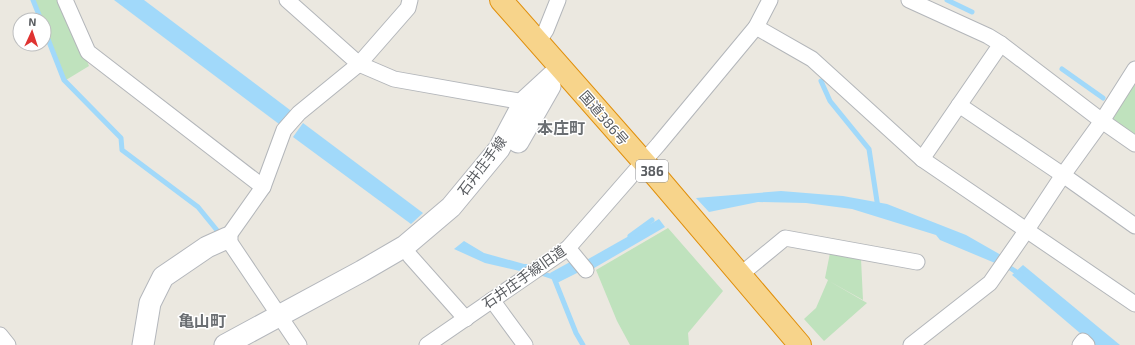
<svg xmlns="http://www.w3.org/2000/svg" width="1135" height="345" font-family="'Exo 2','Noto Sans JP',sans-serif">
  <rect width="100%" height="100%" fill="#ebe8e0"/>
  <g fill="#bfe2bd">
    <polygon points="34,0 63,0 89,66 66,80 44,26 44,20 42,20"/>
    <polygon points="1135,84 1135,137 1111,120"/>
    <polygon points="668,228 723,291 688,333 689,345 630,345 617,321 596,270"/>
    <polygon points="830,253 861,259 863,300 829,281 867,303 824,341 804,319 816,308 828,280 825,278"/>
  </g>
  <g fill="#a1d9fa">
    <polygon points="114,0 144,0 294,113 283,127"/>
    <polygon points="303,123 423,213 411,224 293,137"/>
    <polygon points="781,191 843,196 887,204 966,235 1001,255 995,263 940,240 936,235 852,209 806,203 758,202 709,212 696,198"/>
    <polygon points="659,219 665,227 589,271 583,262"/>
    <polygon points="464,241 484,253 524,264 537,264 524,272 485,263 454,249"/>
    <polygon points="570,262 579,272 555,284 550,273"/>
    <polygon points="1023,265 1120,345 1094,345 1012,275"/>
  </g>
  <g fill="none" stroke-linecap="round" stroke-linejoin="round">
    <g stroke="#a1d9fa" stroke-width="5">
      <polyline points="33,0 41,20"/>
      <polyline points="947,0 972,12"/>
      <polyline points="44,29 64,80 121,138 122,150 198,207 220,234"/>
      <polyline points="1062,69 1103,98"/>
      <polyline points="821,81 830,101 869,149 878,208"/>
      <polyline points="630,236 652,220"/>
      <polyline points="1004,264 1021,275"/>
      <polyline points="538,272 553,277 557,275"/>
      <polyline points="554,278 576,333 583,345"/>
    </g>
    <defs>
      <g id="street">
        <polyline points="65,0 88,52 263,187"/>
        <polyline points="287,0 359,64 394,79 524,102"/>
        <polyline points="909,0 988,36 1001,44 1102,121 1135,144"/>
        <polyline points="756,27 812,59 922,159 1135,304"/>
        <polyline points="538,42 546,30 558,0"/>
        <polyline points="959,105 1063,175 1135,226"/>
        <polyline points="922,159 1001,44"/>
        <polyline points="568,248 586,270"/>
        <polyline points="410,256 466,319"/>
        <polyline points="740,275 785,238 917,262"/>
        <polyline points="492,300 525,345"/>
        <polyline points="0,335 8,345"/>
        <polyline points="299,345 227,238 263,187 284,130 299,113 359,64 408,8 410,0"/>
        <polyline points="427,345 568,248 658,145 756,27 770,0"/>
        <polyline points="911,345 990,283 1024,234 1063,175 1102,121 1135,69"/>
        <polyline points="1080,345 1083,341 1087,345"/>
      </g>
      <g id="secondary">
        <polyline points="518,142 550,86"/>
        <polyline points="143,345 150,303 163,277 207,247 227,238"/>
        <polyline points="225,345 362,271 405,246 451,207 499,149 524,102 561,68"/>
      </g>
      <polyline id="highway" points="501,0 657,177 800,345"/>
    </defs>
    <use href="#street" stroke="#b3b6ba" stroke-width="17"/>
    <use href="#secondary" stroke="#b4b7bc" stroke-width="23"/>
    <use href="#highway" stroke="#e08f0b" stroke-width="24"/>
    <use href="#street" stroke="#fff" stroke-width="15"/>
    <use href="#secondary" stroke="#fff" stroke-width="21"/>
    <use href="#highway" stroke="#f7d48b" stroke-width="22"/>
  </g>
  <g text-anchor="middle" stroke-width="3" stroke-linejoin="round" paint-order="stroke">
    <rect fill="#fff" stroke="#8b8d90" stroke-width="1" x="636" y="160" width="32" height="22" rx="3"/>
    <g font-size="13" font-weight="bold" fill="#595c60">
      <text x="652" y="176">386</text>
    </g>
    <g font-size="14" fill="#595c60" stroke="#fff">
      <text transform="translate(604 118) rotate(49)" y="5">国道386号</text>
      <text transform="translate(482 166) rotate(-53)" y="5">石井庄手線</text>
      <text transform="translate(524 277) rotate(-35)" y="5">石井庄手線旧道</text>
    </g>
    <g font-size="16" font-weight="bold" fill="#6a6e72" stroke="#fff">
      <text x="561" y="134">本庄町</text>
      <text x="202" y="327">亀山町</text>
    </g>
  </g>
  <g transform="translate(32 32) rotate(3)"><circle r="19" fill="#ffffff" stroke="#bdbebf"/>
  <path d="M0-3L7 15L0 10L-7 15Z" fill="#df3331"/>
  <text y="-6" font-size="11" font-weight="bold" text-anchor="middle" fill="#595c60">N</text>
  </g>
</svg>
